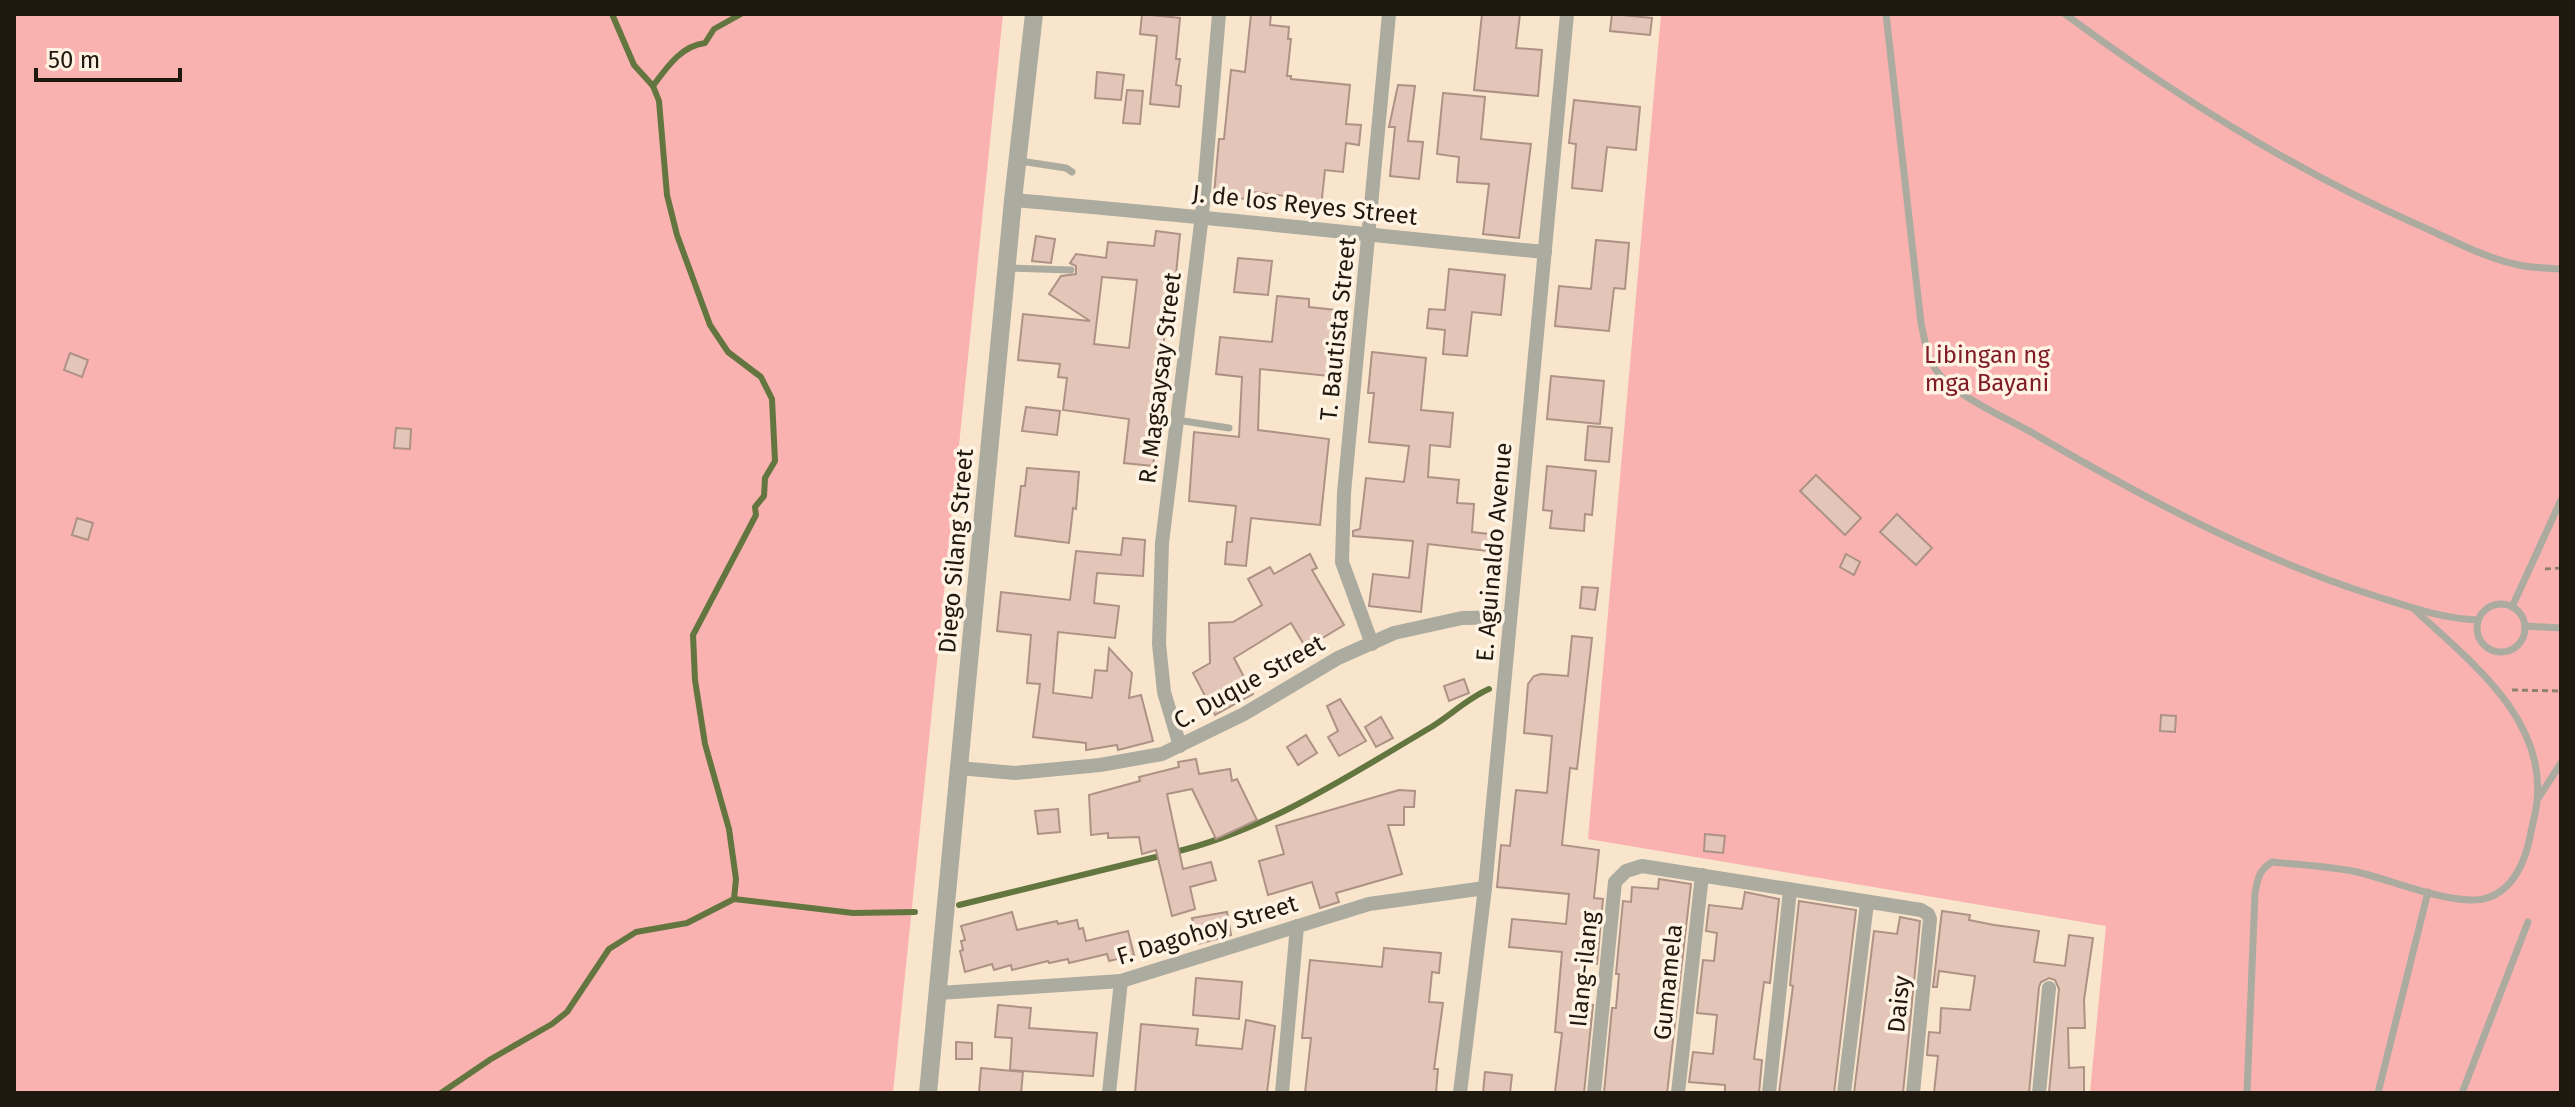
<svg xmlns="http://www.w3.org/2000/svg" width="2575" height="1107" font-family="'Fira Sans',sans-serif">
  <rect width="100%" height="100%" fill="#f8e5cc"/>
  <g fill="#fab2b1">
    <polygon points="14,14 1003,14 893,1093 14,1093"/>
    <polygon points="1661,14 2561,14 2561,1093 2090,1093 2106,926 1588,839"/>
  </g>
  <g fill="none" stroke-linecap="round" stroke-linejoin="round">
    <g stroke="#637640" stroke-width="6">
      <path d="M653 86C667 67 681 46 705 43L714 29 741 14"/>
      <path d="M1175 852C1266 830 1347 777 1428 729 1449 717 1466 699 1489 689"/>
      <polyline points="734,899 853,913 915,912"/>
      <polyline points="959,905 1164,855"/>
      <polyline points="441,1093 491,1059 552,1024 567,1012 609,949 636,932 687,923 734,899 736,879 729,829 705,744 695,680 693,635 756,515 755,507 764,496 765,478 775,461 772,399 761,377 728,352 710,325 677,235 667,195 659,101 653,86 634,65 612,14"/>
    </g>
  </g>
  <g fill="#e4c6b9" stroke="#ae9285" stroke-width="2" fill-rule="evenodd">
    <polygon points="1142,14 1180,18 1176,59 1180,59 1176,85 1181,86 1179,107 1150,104 1157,36 1140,34"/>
    <polygon points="1251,14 1271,14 1270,25 1289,27 1288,39 1291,39 1287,76 1291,76 1291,79 1350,85 1346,124 1361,125 1359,145 1346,143 1343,172 1325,170 1321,207 1312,206 1312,214 1291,212 1293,197 1246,191 1245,199 1214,195 1219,139 1224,139 1231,70 1245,72"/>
    <polygon points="1482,14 1520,14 1516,48 1542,50 1538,96 1474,90"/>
    <polygon points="1612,14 1652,18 1650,35 1610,31"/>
    <polygon points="1097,72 1124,75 1121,100 1095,98"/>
    <polygon points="1398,85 1415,86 1408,141 1423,142 1419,179 1390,176 1395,127 1389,127"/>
    <polygon points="1127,90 1143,91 1140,124 1123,123"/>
    <polygon points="1443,93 1485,97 1481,139 1531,144 1519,238 1483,234 1489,184 1457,182 1459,157 1437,154"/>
    <polygon points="1574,100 1640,107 1636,150 1607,147 1602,191 1572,188 1576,144 1569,143"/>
    <path d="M1156 231 1180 234 1175 284 1170 283 1166 313 1163 353 1159 352 1150 437 1157 438 1153 466 1124 463 1129 419 1063 410 1067 378 1058 377 1060 364 1018 360 1023 314 1090 321 1049 294 1061 276 1076 274V266L1070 263 1076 254 1106 258 1108 242 1154 246ZM1102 277 1137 280 1129 348 1094 344Z"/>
    <polygon points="1036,236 1055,239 1051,263 1032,261"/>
    <polygon points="1596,240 1629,243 1625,289 1614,288 1609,331 1555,326 1559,286 1591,289"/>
    <polygon points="1238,258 1272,261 1268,295 1234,292"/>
    <polygon points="1449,269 1505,275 1501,315 1472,312 1467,356 1443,354 1445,330 1427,328 1429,309 1445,310"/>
    <polygon points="1277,296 1309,299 1309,307 1345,311 1339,377 1260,369 1258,430 1329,439 1320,525 1251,518 1246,566 1225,564 1227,542 1232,542 1236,506 1189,501 1194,432 1239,437 1242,377 1216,374 1220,337 1272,342"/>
    <polygon points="1372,352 1426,358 1421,410 1453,413 1450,447 1430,445 1428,477 1459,480 1457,503 1474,504 1472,532 1498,535 1496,552 1428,544 1421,612 1369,606 1373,574 1409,578 1413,541 1353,536 1353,531 1360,529 1366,478 1404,482 1409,446 1369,442 1374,393 1368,393"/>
    <polygon points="70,353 88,360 82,377 64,370"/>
    <polygon points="1551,376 1604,381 1600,424 1547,419"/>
    <polygon points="1026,407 1060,411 1057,435 1022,431"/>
    <polygon points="1588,426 1612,428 1609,462 1585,460"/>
    <polygon points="396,428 411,429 410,449 394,448"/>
    <polygon points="1547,466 1596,471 1592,515 1585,514 1584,531 1550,528 1552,511 1543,510"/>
    <polygon points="1027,468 1079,472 1076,509 1073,508 1069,543 1015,536 1021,486 1025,486"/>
    <polygon points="1816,475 1861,518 1845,535 1800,491"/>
    <polygon points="1897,514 1932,548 1916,565 1880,532"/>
    <polygon points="77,518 93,523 88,540 72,535"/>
    <polygon points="1123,538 1145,540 1143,576 1097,573 1094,603 1119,606 1115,638 1058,632 1053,693 1092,698 1095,670 1107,671 1109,648 1132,673 1129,698 1141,695 1153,741 1118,750 1117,745 1086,750 1086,743 1033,737 1040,684 1027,683 1031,635 997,631 1001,592 1070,600 1076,551 1121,555"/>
    <polygon points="1310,554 1317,568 1312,570 1344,625 1306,648 1291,623 1234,658 1253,694 1215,715 1193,673 1210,663 1209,623 1233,622 1262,605 1248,579 1270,567 1274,574"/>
    <polygon points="1846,554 1860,562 1854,575 1840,567"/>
    <polygon points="1582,587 1598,588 1595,610 1580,608"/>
    <polygon points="1572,636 1592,638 1577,769 1570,768 1562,845 1599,850 1594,898 1603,899 1597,964 1588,963 1582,1004 1593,1005 1584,1093 1555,1092 1562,1033 1555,1032 1562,952 1509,947 1512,919 1566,924 1569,894 1497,887 1501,845 1510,846 1516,790 1547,793 1552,736 1524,733 1528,684 1534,676 1541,674 1568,676"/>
    <polygon points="1464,679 1469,693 1449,701 1444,686"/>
    <polygon points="1340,699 1366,741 1339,756 1328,737 1338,731 1327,706"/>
    <polygon points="2161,715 2176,716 2175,732 2160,731"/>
    <polygon points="1381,717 1393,738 1376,747 1365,727"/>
    <polygon points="1306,735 1317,753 1298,765 1287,747"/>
    <polygon points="1196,759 1199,774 1230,769 1232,781 1237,779 1257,820 1216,839 1192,789 1167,794 1183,869 1211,862 1216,880 1190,887 1195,909 1172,916 1156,850 1142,854 1139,837 1108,838 1108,833 1091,835 1089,795 1140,781 1139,777 1179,767 1178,762"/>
    <polygon points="1399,790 1415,791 1414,807 1404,807 1404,825 1388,825 1402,874 1336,893 1339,902 1320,908 1312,882 1268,895 1259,861 1284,854 1276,826"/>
    <polygon points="1058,809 1060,832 1038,834 1035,811"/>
    <polygon points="1705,834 1725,836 1723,853 1704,851"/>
    <polygon points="1659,879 1691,884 1667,1093 1604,1093 1612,1008 1616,1008 1619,974 1616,974 1623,901 1631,902 1632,887 1658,889"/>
    <polygon points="1745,892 1779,899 1770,983 1764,982 1754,1059 1762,1060 1759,1093 1725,1093 1725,1085 1689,1082 1693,1052 1713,1054 1717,1015 1697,1013 1703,960 1714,961 1717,933 1706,931 1709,905 1742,909"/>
    <polygon points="1799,901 1856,910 1834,1093 1779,1093 1793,986 1790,985"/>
    <polygon points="1942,911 1970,915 1969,920 1994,925 2039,931 2034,962 2065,966 2069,935 2093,938 2084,1000 2085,1028 2068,1028 2069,1068 2084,1067 2084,1093 2049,1093 2059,989 2055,980 2049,978 2041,982 2039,987 2029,1093 1934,1093 1938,1056 1927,1055 1929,1032 1940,1033 1941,1008 1970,1010 1975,976 1939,971 1937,987 1933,987"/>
    <polygon points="1012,912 1017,930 1057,921 1058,924 1077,920 1079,929 1083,928 1086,941 1128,931 1134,955 1109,961 1107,954 1069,963 1068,959 1049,963 1048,961 1012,970 1011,965 994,970 992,964 965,972 960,951 963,950 961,941 965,940 961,926"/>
    <polygon points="1227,912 1231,935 1198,944 1192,918"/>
    <polygon points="1900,917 1920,921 1903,1093 1854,1093 1874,931 1897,934"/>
    <polygon points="1384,948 1441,953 1439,973 1432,972 1429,1002 1443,1003 1434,1069 1438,1069 1436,1093 1305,1093 1311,1038 1302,1038 1310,960 1382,967"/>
    <polygon points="1196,978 1242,982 1239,1019 1193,1015"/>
    <polygon points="998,1005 1031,1008 1029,1028 1097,1033 1093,1076 1010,1070 1012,1038 995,1037"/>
    <polygon points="1246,1020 1275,1026 1267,1093 1135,1093 1141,1024 1198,1029 1196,1045 1242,1049"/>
    <polygon points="956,1042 972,1043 972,1059 956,1059"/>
    <polygon points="981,1068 1023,1072 1021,1093 979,1093"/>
    <polygon points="1485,1072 1512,1075 1510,1093 1483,1093"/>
  </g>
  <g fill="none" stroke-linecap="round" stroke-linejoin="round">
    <g stroke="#8e8170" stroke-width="3" stroke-dasharray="6 4" stroke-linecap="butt">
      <polyline points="2545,569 2561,568"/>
      <polyline points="2512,690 2561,691"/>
    </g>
    <g stroke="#acab9f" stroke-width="7">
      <path d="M1886 14 1921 323C1925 341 1927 360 1939 374 1955 395 2007 419 2031 432 2141 496 2251 556 2372 595 2407 606 2442 619 2478 620"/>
      <path d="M2065 14C2174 95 2292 169 2416 224 2451 239 2487 260 2524 266 2536 268 2549 268 2561 269"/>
      <polyline points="1020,161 1066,168 1072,172"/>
      <polyline points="1009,268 1071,270"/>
      <polyline points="1177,420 1229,428"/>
      <circle cx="2501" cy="628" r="24"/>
      <polyline points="2512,607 2561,500"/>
      <polyline points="2525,626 2561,628"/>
      <polyline points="2539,797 2561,763"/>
      <path d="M2247 1093 2255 893C2258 878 2259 870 2272 862 2300 865 2329 866 2357 872 2389 879 2457 908 2487 898 2513 890 2525 862 2530 837 2532 825 2536 813 2537 801 2546 717 2468 660 2414 609"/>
      <polyline points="2378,1093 2428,892"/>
      <polyline points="2462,1093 2528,922"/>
    </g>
    <g stroke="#acab9f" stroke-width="14">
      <path d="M1013 200C1191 215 1367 235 1545 252"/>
      <polyline points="1372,644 1342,562 1344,493 1389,14"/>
      <polyline points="1180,746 1164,692 1159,644 1162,543 1202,215 1219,14"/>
      <polyline points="959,768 1015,773 1100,765 1162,754 1244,714 1338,658 1394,633 1462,618 1510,617"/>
      <polyline points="939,993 1121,981 1369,904 1485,888"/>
      <polyline points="1109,1093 1121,981"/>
      <polyline points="1282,1093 1297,926"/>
      <polyline points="1460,1093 1485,888 1567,14"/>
      <polyline points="1594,1093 1615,882 1626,871 1642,866 1921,910 1928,914 1930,919 1913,1093"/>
      <polyline points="1678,1093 1702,875"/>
      <polyline points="1769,1093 1790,890"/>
      <polyline points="1844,1093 1867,903"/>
      <polyline points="2039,1093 2049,988"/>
    </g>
    <polyline stroke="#acab9f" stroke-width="18" points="928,1093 1013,200 1034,14"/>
  </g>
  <g text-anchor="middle" stroke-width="7" stroke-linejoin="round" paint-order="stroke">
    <g font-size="24" fill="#1e180f" stroke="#fff3e4">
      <text transform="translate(1305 205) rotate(6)" y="8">J. de los Reyes Street</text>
      <text transform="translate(1338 329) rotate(-84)" y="8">T. Bautista Street</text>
      <text transform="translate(1160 378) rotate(-83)" y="8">R. Magsaysay Street</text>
      <text transform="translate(956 551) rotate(-85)" y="8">Diego Silang Street</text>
      <text transform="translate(1494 552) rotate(-85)" y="8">E. Aguinaldo Avenue</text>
      <text transform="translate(1249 682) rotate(-29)" y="8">C. Duque Street</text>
      <text transform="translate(1207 930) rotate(-17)" y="8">F. Dagohoy Street</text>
      <text transform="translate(1584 969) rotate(-84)" y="8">Ilang-ilang</text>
      <text transform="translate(1668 982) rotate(-84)" y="8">Gumamela</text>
      <text transform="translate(1899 1004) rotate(-84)" y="8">Daisy</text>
    </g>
    <g font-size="24" fill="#7f1a27" stroke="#fff3e4">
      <text x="1987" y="363">Libingan ng<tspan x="1987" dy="28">mga Bayani</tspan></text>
    </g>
  </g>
  <rect width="2575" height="1107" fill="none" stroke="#1e180f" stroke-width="32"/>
  <path d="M36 68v12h144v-12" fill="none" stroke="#1e180f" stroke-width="4"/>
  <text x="48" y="68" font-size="24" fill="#1e180f" stroke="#fff3e4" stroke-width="6" paint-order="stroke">50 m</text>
</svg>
